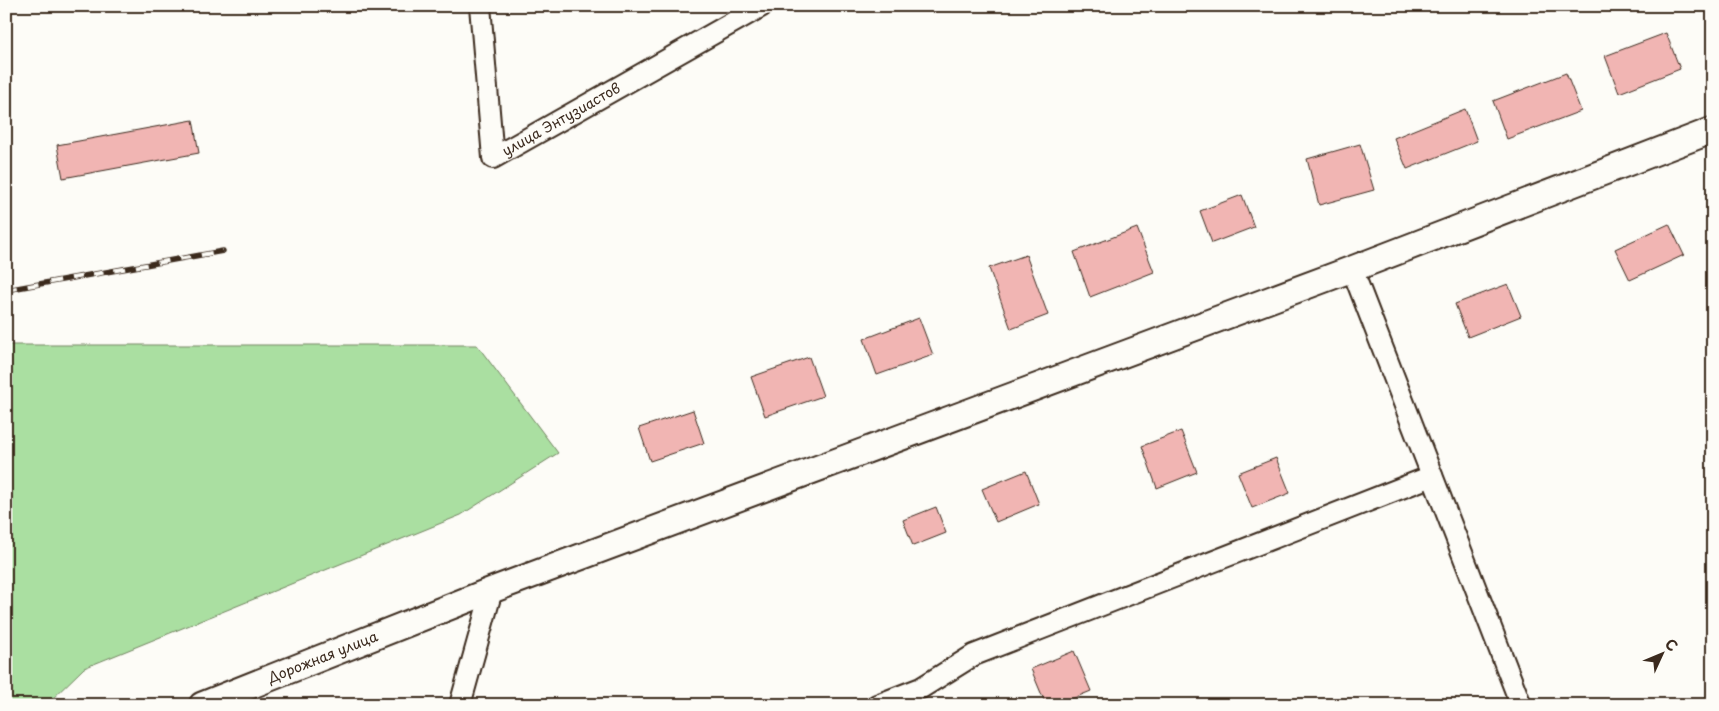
<svg xmlns="http://www.w3.org/2000/svg" width="1719" height="711" font-family="'Playpen Sans',sans-serif">
  <rect width="100%" height="100%" fill="#fdfcf7"/>
  <filter id="ink" filterUnits="userSpaceOnUse"><feTurbulence type="fractalNoise" baseFrequency=".02" numOctaves="2"/><feDisplacementMap in="SourceGraphic" scale="10" xChannelSelector="R" yChannelSelector="G"/><feConvolveMatrix kernelMatrix="1 2 1 2 8 2 1 2 1" color-interpolation-filters="sRGB"/></filter>
  <g filter="url(#ink)">
    <polygon fill="#aadfa1" stroke="#728460" points="6,345 477,345 558,453 461,515 84,668 46,705 6,705"/>
    <g fill="#f1b5b3" stroke="#3b2a1e">
      <polygon points="1666,33 1680,69 1619,93 1605,56"/>
      <polygon points="1566,73 1581,111 1507,139 1493,101"/>
      <polygon points="1465,109 1477,141 1407,169 1394,138"/>
      <polygon points="193,120 199,153 63,178 57,145"/>
      <polygon points="1360,144 1374,190 1319,205 1307,159"/>
      <polygon points="1242,195 1254,227 1212,243 1200,211"/>
      <polygon points="1669,224 1684,255 1630,280 1615,249"/>
      <polygon points="1137,228 1154,272 1090,297 1074,252"/>
      <polygon points="1026,255 1048,315 1011,329 989,268"/>
      <polygon points="1508,284 1521,316 1468,337 1455,304"/>
      <polygon points="919,318 933,355 877,375 864,339"/>
      <polygon points="809,357 823,396 765,416 751,377"/>
      <polygon points="693,410 704,443 650,461 639,428"/>
      <polygon points="1181,431 1197,472 1157,488 1142,446"/>
      <polygon points="1276,458 1290,493 1252,508 1238,473"/>
      <polygon points="1026,471 1039,504 996,522 982,489"/>
      <polygon points="936,507 946,533 913,546 903,520"/>
      <polygon points="1074,651 1091,691 1057,705 1046,705 1031,669"/>
    </g>
    <g fill="none" stroke-linecap="round" stroke-linejoin="round">
      <defs>
        <g id="minor">
          <path id="s1" d="M480 6 493 158 762 6"/>
          <polyline points="1352,269 1521,705"/>
          <polyline points="460,705 492,590"/>
          <polyline points="877,705 921,688 974,655 1432,476"/>
        </g>
        <g id="tertiary">
          <path id="s2" d="M202 705 492 590 1352 269 1713 130"/>
        </g>
      </defs>
      <use href="#minor" stroke="#3b2a1e" stroke-width="24"/>
      <use href="#tertiary" stroke="#3b2a1e" stroke-width="29"/>
      <use href="#minor" stroke="#fdfcf7" stroke-width="20"/>
      <use href="#tertiary" stroke="#fdfcf7" stroke-width="25"/>
      <defs>
        <polyline id="rail" points="6,290 223,251"/>
      </defs>
      <use href="#rail" stroke="#3b2a1e" stroke-width="5.5"/>
      <use href="#rail" stroke="#fdfcf7" stroke-width="4" stroke-dasharray="11" stroke-linecap="butt"/>
    </g>
  </g>
  <g text-anchor="middle" stroke-width="5" stroke-linejoin="round" paint-order="stroke">
    <g font-size="14" fill="#3b2a1e" stroke="#fdfcf7">
      <text dy="5" stroke="none"><textPath href="#s1" startOffset="231">улица Энтузиастов</textPath></text>
      <text dy="5" stroke="none"><textPath href="#s2" startOffset="130">Дорожная улица</textPath></text>
    </g>
  </g>
  <rect width="1719" height="711" fill="none" stroke="#fdfcf7" stroke-width="25"/>
  <rect x="12" y="12" width="1694" height="686" fill="none" stroke="#3b2a1e" stroke-width="2" filter="url(#ink)"/>
  <g transform="translate(1662 654) rotate(46)" stroke="#fdfcf7" stroke-width="4" paint-order="stroke">
  <path d="M0-4L9 19L0 12L-9 19Z" fill="#3b2a1e"/>
  <text y="-8" font-size="14" font-weight="bold" text-anchor="middle" fill="#3b2a1e">С</text>
  </g>
</svg>
